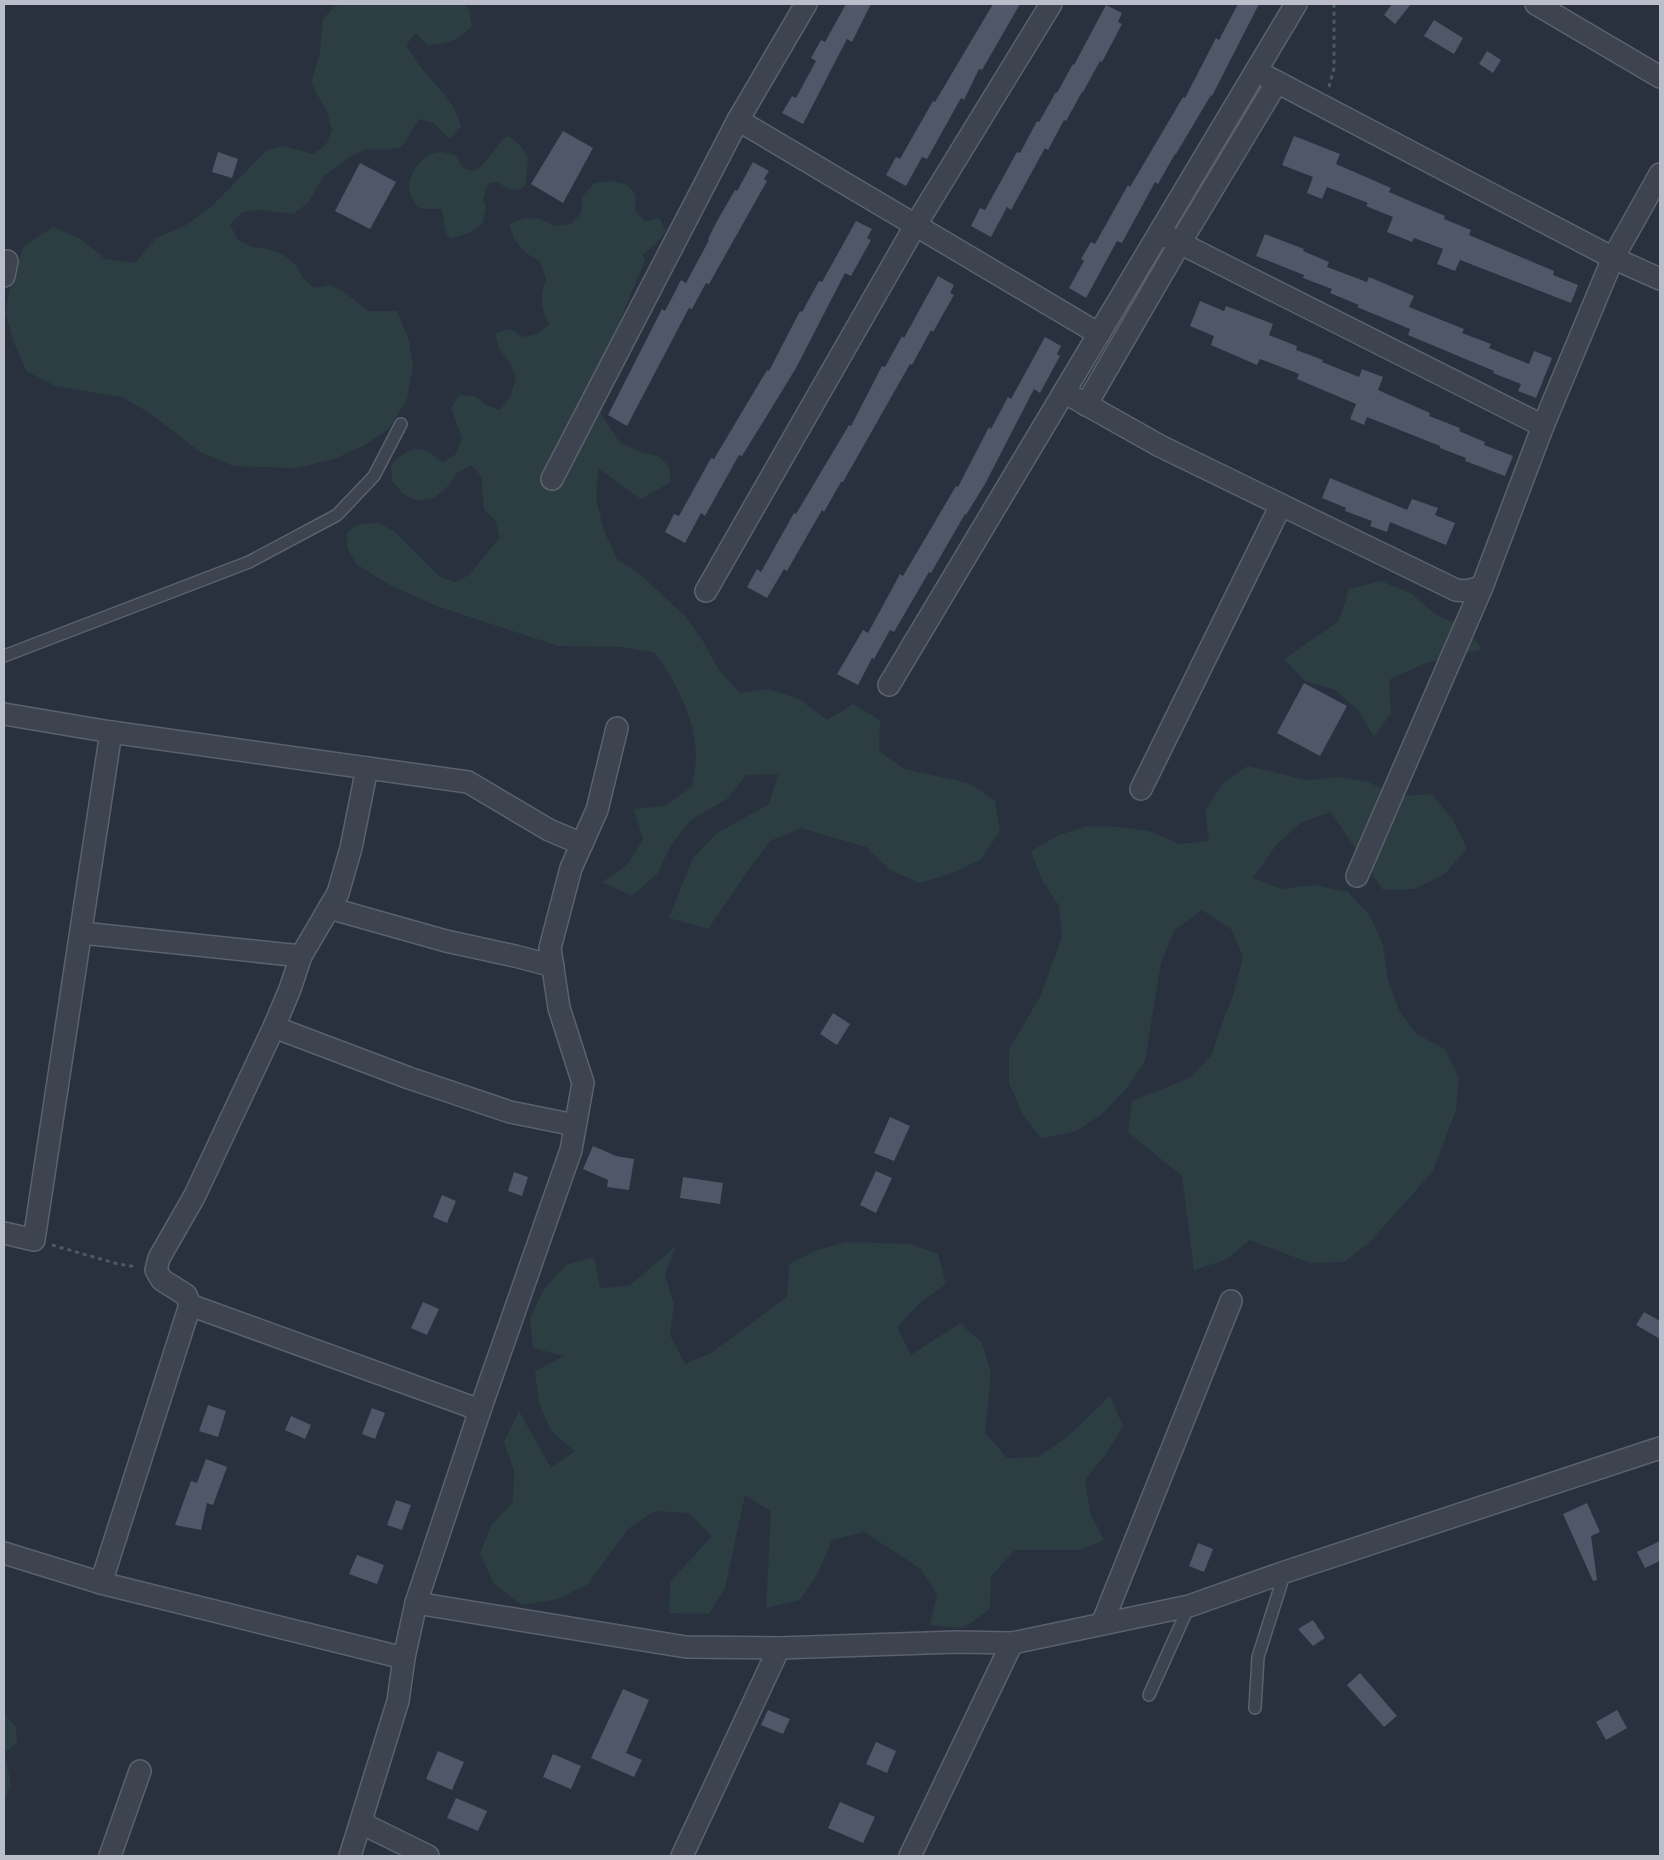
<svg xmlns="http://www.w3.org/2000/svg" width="1664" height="1860" font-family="'Exo 2',sans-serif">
  <rect width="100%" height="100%" fill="#29313f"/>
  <g fill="#2c3e41">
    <path d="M342 4H465L469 10 472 26C457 41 449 44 427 45L416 33 406 45C413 55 419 66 427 75 445 95 453 100 461 127L449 139 435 124 419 119 402 147 383 150 366 149 350 157 324 176 307 204 293 214 261 210 243 212 230 224 237 239 251 247 268 249 282 254 295 264 303 278 314 288 329 285 343 291 368 311H397L409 341 413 366 407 399 389 429 363 446 334 459 297 468 233 466 200 452 151 414 122 397 55 386 26 371 14 343 5 312 12 277 24 246 53 227 81 239 105 259 135 263 156 238 184 226 210 208 267 150 282 146 313 154 326 145 332 130 327 112 311 83 320 52 323 19 334 7Z"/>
    <path d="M507 136C515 140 527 150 528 160 528 169 525 176 526 185 516 195 508 188 497 182L489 183 485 191 483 200 486 207 482 224 469 233 450 239C443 230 445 219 441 209H425L417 207C414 201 410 195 409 189 408 174 423 152 440 152 445 152 450 154 455 155L464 169C465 169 472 171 472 171 485 169 496 144 507 136Z"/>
    <path d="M610 181 626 184 636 195 635 211 645 221 659 218 666 231 656 244 642 255 645 260 591 392 596 406 620 443 643 453 658 456 669 466 671 482 641 499 598 468 596 499 604 531 617 559 642 576 685 616 703 641 718 669 740 693 769 689 799 699 827 720 853 704 880 720 879 751 904 769 969 783 995 801 1000 831 981 859 953 873 920 883 890 870 866 847 801 828 770 841 749 869 708 929 669 918 693 858 716 834 769 804 778 774 746 775 727 799 691 820 671 845 657 874 632 896 602 882 626 866 643 840 634 809 665 806 692 787C693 776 697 763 696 752 693 714 677 684 655 653L622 647 558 646 434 605 390 585 356 564 348 549 346 533 360 524 378 523 394 531 440 577 455 582 469 575 500 537 495 520 484 509 481 476 471 465 457 473 447 487 434 498 417 501 403 494 392 481 391 465C410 445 422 443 443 463L456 454 462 438 451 408 459 395 475 396 486 405 500 410 510 397 516 378 510 363 499 349 495 333 510 329 523 337 538 334 549 324C540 306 540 298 546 279L540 262 526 253 514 239 509 224 525 218 541 219 554 226 571 224 581 213 582 197 594 183Z"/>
    <polygon points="1381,581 1412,594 1436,615 1466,628 1482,649 1423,664 1389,680 1391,713 1374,737 1359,711 1335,690 1305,681 1284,659 1339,621 1349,589"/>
    <polygon points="1248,766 1307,780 1338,777 1368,782 1400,796 1431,794 1452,818 1467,848 1445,874 1415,889 1383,890 1331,812 1302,822 1277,844 1253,878 1282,889 1314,885 1348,892 1370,916 1383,945 1388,980 1399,1010 1416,1034 1445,1049 1459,1078 1456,1110 1433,1171 1369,1243 1344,1262 1310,1263 1250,1240 1225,1260 1194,1270 1182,1176 1128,1132 1132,1101 1190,1078 1211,1056 1221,1026 1233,996 1243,957 1231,929 1202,910 1174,931 1161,963 1145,1061 1126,1089 1101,1115 1074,1132 1041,1138 1022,1113 1009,1083 1009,1049 1040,997 1062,937 1059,906 1042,880 1031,851 1059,835 1087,826 1120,827 1149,831 1179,844 1209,841 1205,811 1223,783"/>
    <polygon points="847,1242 910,1244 938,1254 946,1284 921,1302 897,1327 911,1355 960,1323 982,1343 991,1373 985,1433 1007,1458 1038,1457 1065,1439 1110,1396 1123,1426 1106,1454 1085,1480 1090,1513 1104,1540 1081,1550 1015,1550 991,1576 990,1609 963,1628 930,1625 937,1595 921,1569 864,1532 832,1540 818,1573 800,1600 766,1608 771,1511 745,1495 725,1588 709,1614 669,1613 670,1582 712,1536 689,1513 655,1511 628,1529 588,1584 558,1599 522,1605 494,1584 480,1554 491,1525 513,1502 514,1471 504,1442 519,1411 551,1468 575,1451 551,1431 539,1403 535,1371 564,1356 533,1348 530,1317 545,1288 566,1265 594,1257 600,1288 629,1286 676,1246 665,1275 674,1304 670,1335 685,1364 711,1353 787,1297 789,1264 817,1250"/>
    <polygon points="4,1713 16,1727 17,1743 5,1752 11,1786 4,1800"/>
  </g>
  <g fill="#4f5768">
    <polygon points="846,4 871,4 852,42 847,39 803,124 782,113 792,96 796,98 816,61 811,58 821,40 825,42"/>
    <polygon points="993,4 1020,4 982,70 979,69 964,100 961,98 927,159 922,157 906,186 886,175 896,157 900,159 933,101 935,102"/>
    <polygon points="1238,4 1259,4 1212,96 1211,95 1176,154 1175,154 1158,184 1155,182 1122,243 1117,241 1086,298 1069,288 1084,261 1081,259 1091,242 1095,244 1128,185 1130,187 1183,97 1185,98 1216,38 1219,40"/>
    <polygon points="1392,4 1411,4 1395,24 1384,15"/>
    <polygon points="1106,5 1122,13 1118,22 1122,24 1102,62 1100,61 1083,92 1082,92 1066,121 1064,120 1048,150 1045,148 1011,210 1007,207 991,237 971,226 980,208 985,210 1017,152 1020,153 1037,121 1039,122 1056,92 1057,93 1073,64 1074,65"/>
    <polygon points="1434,20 1463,38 1454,54 1424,36"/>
    <polygon points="1487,51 1501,60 1493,73 1479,64"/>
    <polygon points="563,131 593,148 563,203 531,184"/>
    <polygon points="1294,136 1340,154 1336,164 1391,188 1389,192 1445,216 1444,219 1471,230 1469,235 1554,271 1553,275 1578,285 1571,303 1460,260 1455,271 1437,264 1443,249 1414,238 1412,242 1387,232 1393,217 1366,206 1368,203 1327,187 1322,199 1307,193 1313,177 1282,165"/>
    <polygon points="218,152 238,159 232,178 212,172"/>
    <polygon points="753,162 769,171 764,179 767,181 709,284 706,283 692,309 689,308 627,426 608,415 662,309 665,311 681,280 686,283 709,240 708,239 717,221 735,190 737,191"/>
    <polygon points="360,163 396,182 370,229 335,211"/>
    <polygon points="856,221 872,229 867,238 871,240 851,276 845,273 796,368 760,427 742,456 739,455 705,516 701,513 685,543 665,532 674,514 679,516 711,458 714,459 767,370 769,371 800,311 802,312 819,281 822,282"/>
    <polygon points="1265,234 1304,249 1303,251 1329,262 1327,267 1367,282 1369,277 1414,296 1409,307 1464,329 1462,333 1491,344 1489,348 1529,364 1534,351 1552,358 1536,398 1518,391 1521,384 1493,373 1494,371 1408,335 1410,329 1357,307 1359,305 1330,293 1332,289 1303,278 1304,275 1256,256"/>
    <polygon points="938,276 954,285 950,293 954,295 933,332 931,330 912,365 910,364 843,482 841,482 824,512 822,510 787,571 784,569 767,598 747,587 757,569 761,572 794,513 796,514 849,425 851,426 882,366 885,367 902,336 904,338"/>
    <polygon points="1200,301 1224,311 1226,306 1273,324 1269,335 1297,346 1296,350 1323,360 1322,362 1359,377 1362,369 1383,377 1378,390 1430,413 1429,416 1460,428 1459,431 1485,442 1484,445 1513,456 1505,476 1465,461 1466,458 1440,448 1440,446 1367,417 1364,425 1350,419 1356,404 1297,379 1299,374 1260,359 1257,365 1211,345 1214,336 1190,326"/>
    <polygon points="1045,337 1061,346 1057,354 1060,356 1040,393 1034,389 985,484 966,515 965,514 931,573 929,572 894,632 890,630 874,659 872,658 858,685 837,674 863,630 868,633 900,574 903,576 956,486 958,487 989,427 991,429 1008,397 1011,399"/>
    <polygon points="1330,478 1407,510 1412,499 1438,508 1435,515 1455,523 1446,545 1390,522 1387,532 1370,526 1372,521 1345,511 1346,508 1322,498"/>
    <polygon points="1304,683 1347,706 1320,756 1277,733"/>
    <polygon points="833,1013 850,1024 837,1045 820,1034"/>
    <polygon points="890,1117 910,1126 894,1161 874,1153"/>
    <polygon points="593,1146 616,1156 634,1159 629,1190 607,1187 608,1180 583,1169"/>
    <polygon points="876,1171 892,1178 876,1213 860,1205"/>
    <polygon points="514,1172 528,1177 522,1196 508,1191"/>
    <polygon points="683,1177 723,1183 720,1204 680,1198"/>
    <polygon points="442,1195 456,1201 447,1223 433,1217"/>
    <polygon points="423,1302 439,1309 427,1335 411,1328"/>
    <polygon points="1644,1312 1660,1321 1660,1339 1636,1325"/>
    <polygon points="208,1405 226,1411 218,1437 199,1431"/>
    <polygon points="372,1408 385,1413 375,1439 362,1434"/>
    <polygon points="291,1416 311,1425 305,1439 285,1430"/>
    <polygon points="206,1459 227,1467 213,1505 207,1503 201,1530 175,1525 191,1481 197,1483"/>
    <polygon points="396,1500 411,1505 402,1530 387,1525"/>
    <polygon points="1587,1503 1600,1532 1591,1536 1597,1580 1593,1581 1563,1514"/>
    <polygon points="1660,1541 1660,1561 1645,1568 1637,1552"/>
    <polygon points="1198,1543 1213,1549 1204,1572 1189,1566"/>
    <polygon points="357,1555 384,1565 377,1584 349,1574"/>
    <polygon points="1313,1620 1325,1638 1313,1646 1298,1629"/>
    <polygon points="1360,1673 1397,1716 1384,1727 1347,1685"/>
    <polygon points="623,1689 649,1700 626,1753 642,1760 634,1777 591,1758"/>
    <polygon points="768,1710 790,1719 783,1734 761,1725"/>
    <polygon points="1617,1710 1627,1728 1606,1740 1596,1722"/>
    <polygon points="876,1742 896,1751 887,1773 866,1764"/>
    <polygon points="438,1751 464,1762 452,1790 426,1779"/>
    <polygon points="553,1754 581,1766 571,1789 543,1777"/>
    <polygon points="456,1798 487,1811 478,1831 447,1818"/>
    <polygon points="840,1802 875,1817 863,1843 828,1828"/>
  </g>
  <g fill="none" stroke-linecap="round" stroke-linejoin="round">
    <defs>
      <g id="service">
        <polyline points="4,656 249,562 337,515 374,476 401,424"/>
        <polyline points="1149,1695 1189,1606"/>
        <polyline points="1255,1708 1258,1657 1285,1572"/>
      </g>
      <g id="minor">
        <polyline points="1536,4 1660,77"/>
        <polyline points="1256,71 1613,258 1660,279"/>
        <polyline points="738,120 1099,334"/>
        <polyline points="1160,233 1543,426"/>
        <polyline points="4,276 7,261"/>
        <polyline points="1064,392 1160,446 1456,590 1466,591 1482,587"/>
        <polyline points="1086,405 1180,243 1277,82"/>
        <polyline points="552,479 738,120 806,4"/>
        <polyline points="706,591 915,226 1051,4"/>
        <polyline points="889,685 1296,4"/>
        <polyline points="4,714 111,732 468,782 549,830 582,844"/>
        <polyline points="367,768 351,848 338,893 301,956 290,989 274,1027 194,1197 159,1258 156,1270 162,1280 186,1295 190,1305 101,1583 404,1658"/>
        <polyline points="1141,789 1281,505"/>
        <polyline points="1357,876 1482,587 1543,426 1613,258 1660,174"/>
        <polyline points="329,908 446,941 515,956 553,966"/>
        <polyline points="82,933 301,956"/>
        <polyline points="274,1027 409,1078 510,1112 575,1125"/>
        <polyline points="4,1233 34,1240 111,732"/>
        <polyline points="190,1305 480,1410"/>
        <polyline points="4,1553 101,1583"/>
        <polyline points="416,1603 686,1647 779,1648 957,1642 1012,1643 1189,1606 1285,1572 1660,1448"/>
        <polyline points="1102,1624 1231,1301"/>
        <polyline points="361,1823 428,1856"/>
        <polyline points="110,1856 140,1771"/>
        <polyline points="350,1856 398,1701 404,1658 416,1603 480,1410 571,1150 583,1083 559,1008 550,948 571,868 597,810 617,728"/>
        <polyline points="682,1856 779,1648"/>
        <polyline points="910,1856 1012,1643"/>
      </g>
    </defs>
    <use href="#service" stroke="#5b616d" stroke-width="14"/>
    <use href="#minor" stroke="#5b616d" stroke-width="24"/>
    <g stroke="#4b5b5f" stroke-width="3" stroke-dasharray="4 4" stroke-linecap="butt">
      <polyline points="1329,87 1334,68 1334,4"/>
      <polyline points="52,1245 118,1264 137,1267"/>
    </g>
    <use href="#service" stroke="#3d434f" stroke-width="11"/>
    <use href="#minor" stroke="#3d434f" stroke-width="21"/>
  </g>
  <rect width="1664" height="1860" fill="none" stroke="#b9beca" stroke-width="10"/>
</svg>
